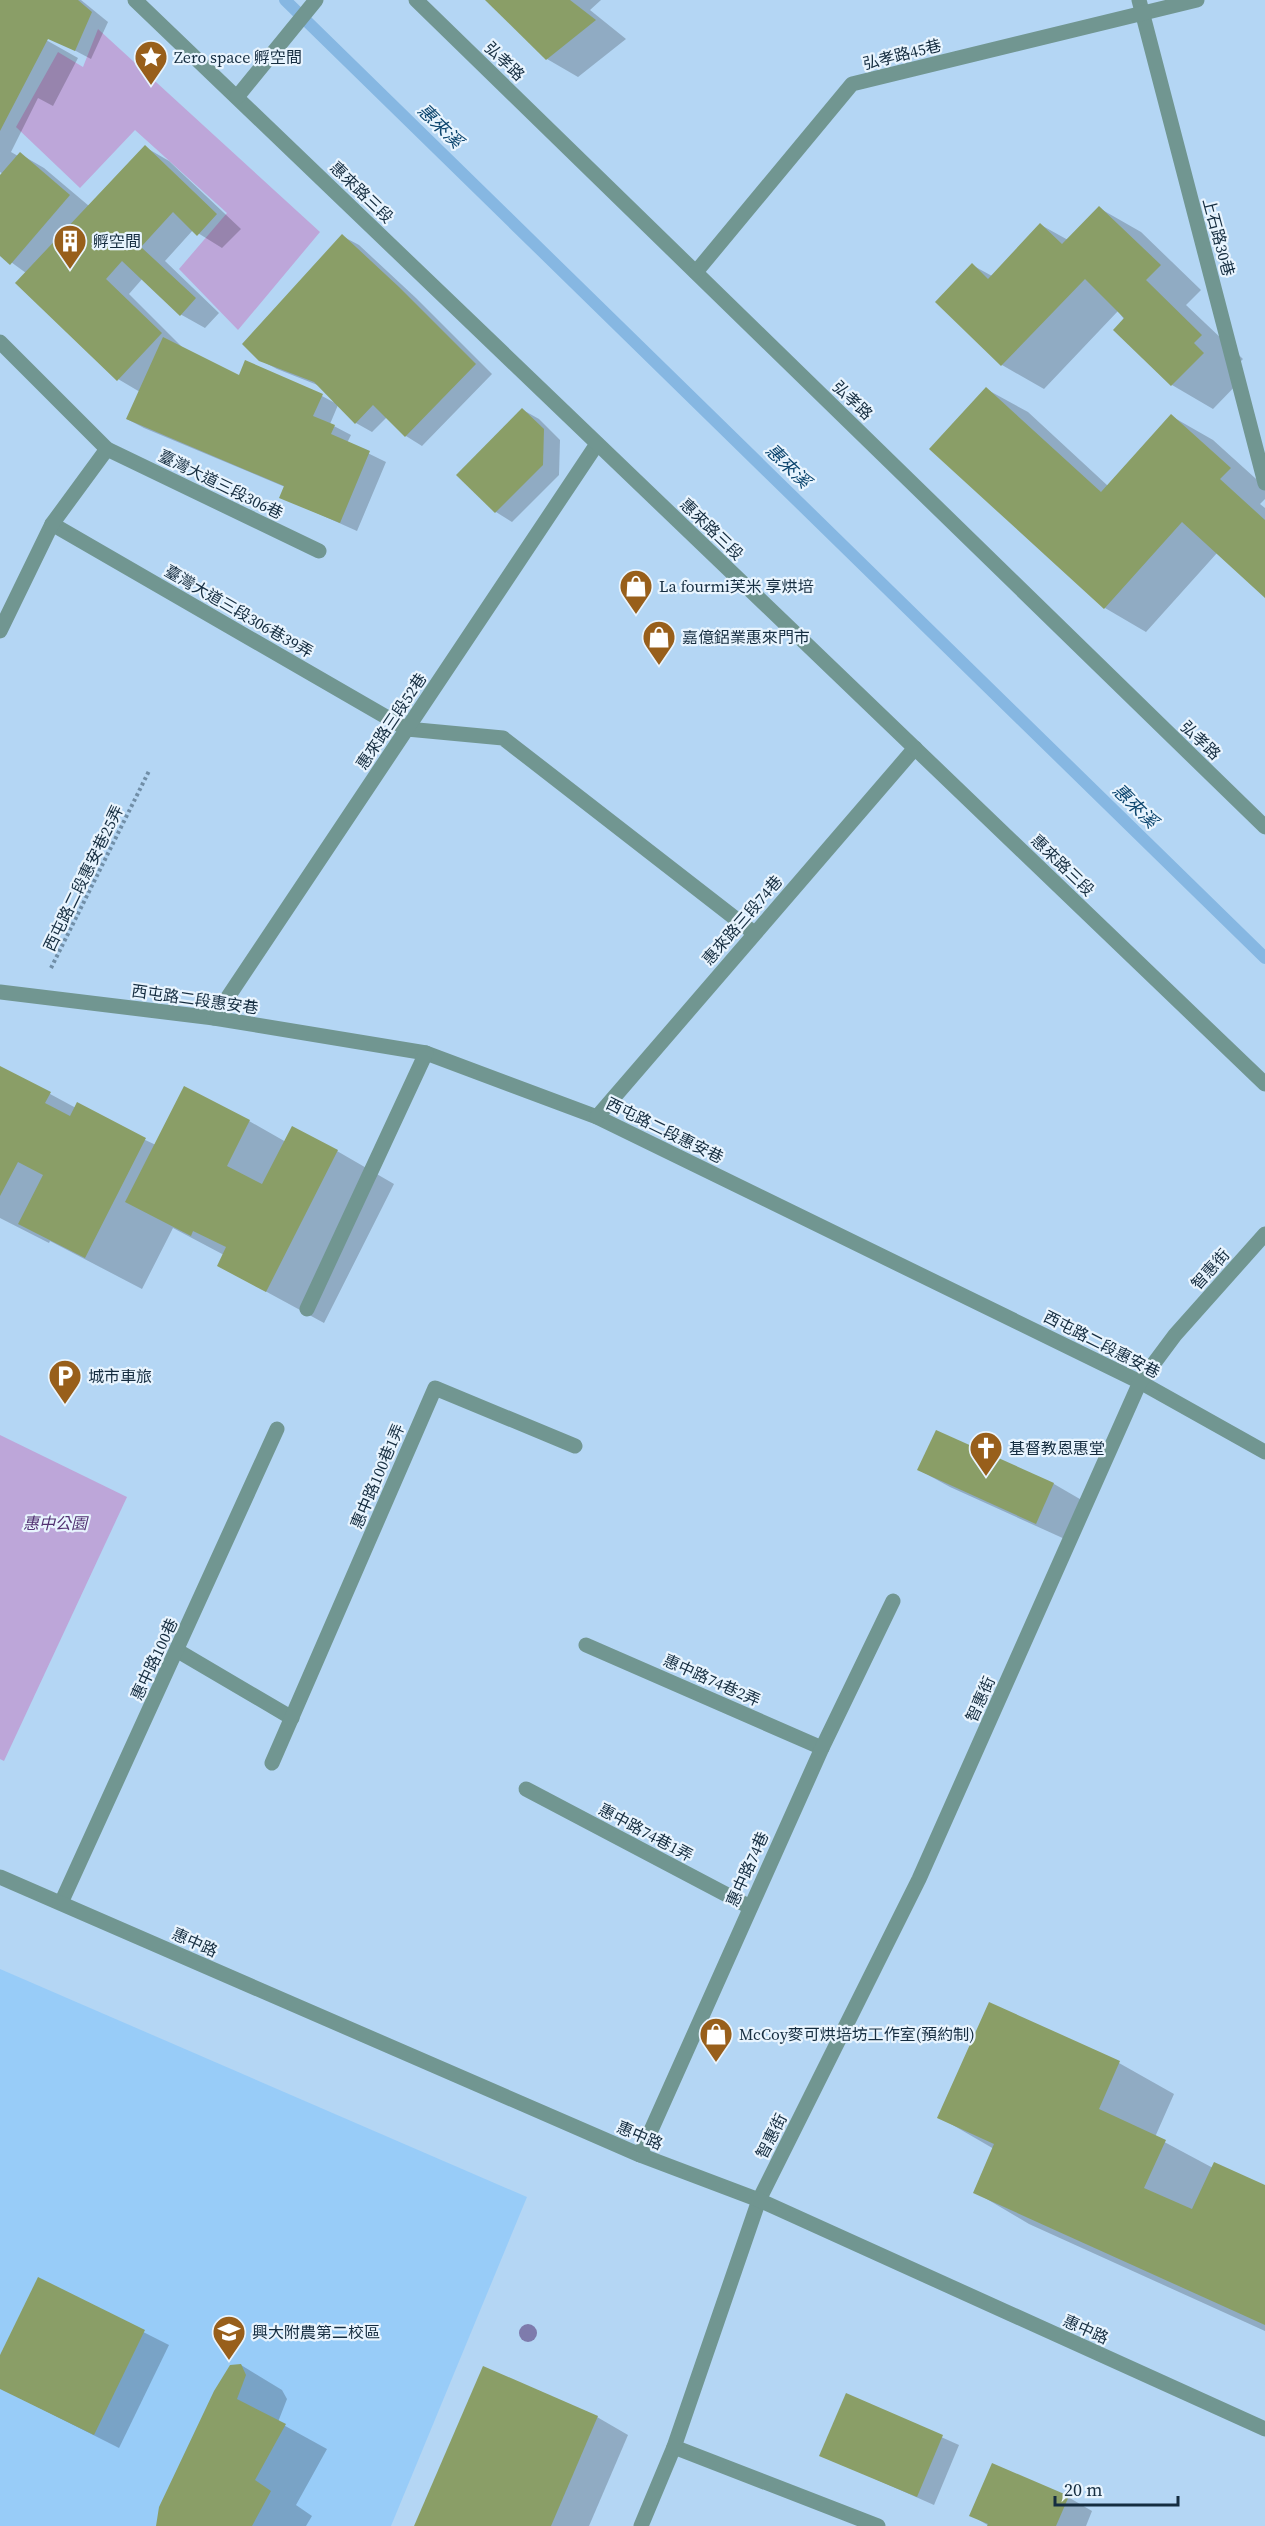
<svg xmlns="http://www.w3.org/2000/svg" width="1265" height="2526" font-family="'Source Serif 4','Noto Sans TC',serif">
  <rect width="100%" height="100%" fill="#b4d6f4"/>
  <polygon fill="#98ccf8" points="0,1969 527,2197 391,2526 0,2526"/>
  <g fill="#bda6d9">
    <polygon points="98,29 320,232 238,330 179,269 227,213 135,130 80,188 16,127 58,52 83,67"/>
    <polygon points="0,1435 127,1497 4,1761 0,1759"/>
  </g>
  <g fill="#0003">
    <polygon points="0,0 81,0 108,22 91,59 0,11"/>
    <polygon points="487,0 601,0 590,10 626,39 578,77 547,59"/>
    <polygon points="0,14 78,58 53,106 38,98 11,152 18,156 20,154 44,168 89,206 145,147 169,161 241,229 222,248 193,230 165,261 219,313 205,328 180,314 143,278 129,294 184,349 240,377 322,396 335,403 320,386 277,369 260,360 342,236 359,245 416,298 492,374 422,446 406,436 387,417 372,432 356,423 338,405 330,424 351,435 347,443 386,462 357,531 281,497 285,487 144,428 127,419 140,392 118,379 26,273 0,254 0,178 3,174 0,172"/>
    <polygon points="1099,208 1141,232 1201,290 1186,305 1243,359 1234,368 1244,377 1213,409 1172,385 1118,311 1044,389 1002,365 937,302 972,265 992,276 1041,225 1068,240"/>
    <polygon points="986,389 1028,412 1108,486 1171,416 1213,440 1265,487 1265,499 1260,504 1265,508 1265,596 1217,553 1146,632 1105,608"/>
    <polygon points="523,410 539,419 560,440 559,475 512,522 496,512 458,475"/>
    <polygon points="0,1067 76,1108 156,1145 249,1121 286,1142 337,1151 394,1184 324,1323 219,1266 224,1255 173,1228 142,1289 50,1241 49,1243 0,1218"/>
    <polygon points="937,1432 1054,1484 1085,1502 1067,1540 950,1487 919,1470"/>
    <polygon points="989,2004 1119,2063 1174,2094 1155,2137 1213,2168 1265,2186 1265,2331 1029,2224 975,2192 994,2149 939,2117"/>
    <polygon points="38,2279 169,2345 119,2448 0,2388 0,2359"/>
    <polygon points="241,2365 282,2390 287,2399 278,2422 327,2449 296,2505 312,2516 306,2526 158,2526"/>
    <polygon points="847,2395 959,2445 934,2505 821,2455"/>
    <polygon points="597,2417 628,2435 589,2526 416,2526"/>
    <polygon points="1068,2497 1092,2511 1086,2526 989,2526 971,2515"/>
  </g>
  <g fill="none" stroke-linecap="round" stroke-linejoin="round">
    <polyline stroke="#86b7e2" stroke-width="12" points="285,0 1265,958"/>
  </g>
  <g fill="#8a9e67">
    <polygon points="0,0 78,0 92,12 75,51 48,39 0,131"/>
    <polygon points="485,0 570,0 596,20 546,60"/>
    <polygon points="145,145 217,214 197,236 173,212 141,247 196,298 180,316 122,261 106,279 162,333 117,381 15,283"/>
    <polygon points="20,152 70,195 10,265 0,256 0,175"/>
    <polygon points="1099,206 1161,265 1146,280 1202,335 1194,343 1204,353 1171,386 1113,330 1124,318 1085,279 1001,366 935,302 972,263 988,279 1040,223 1062,244"/>
    <polygon points="342,234 399,287 476,364 405,437 373,405 355,424 314,382 259,361 242,344"/>
    <polygon points="163,337 239,375 245,360 323,394 313,416 335,425 331,434 370,451 340,523 279,498 284,486 126,419"/>
    <polygon points="986,387 1101,492 1171,414 1231,468 1220,479 1265,520 1265,598 1182,522 1104,609 929,449"/>
    <polygon points="522,408 544,429 543,465 495,513 456,475"/>
    <polygon points="0,1066 51,1092 45,1103 70,1116 77,1102 146,1138 85,1258 18,1224 43,1175 18,1162 0,1196"/>
    <polygon points="184,1086 250,1120 227,1166 262,1184 292,1126 338,1150 266,1292 217,1266 226,1247 193,1231 191,1236 125,1202"/>
    <polygon points="936,1430 1054,1483 1036,1524 917,1470"/>
    <polygon points="989,2002 1120,2061 1099,2109 1166,2140 1144,2188 1192,2209 1214,2162 1265,2185 1265,2325 973,2193 994,2144 937,2118"/>
    <polygon points="38,2277 145,2330 94,2435 0,2389 0,2355"/>
    <polygon points="241,2364 246,2375 237,2399 286,2424 255,2480 271,2491 252,2526 156,2526 159,2507 214,2391 230,2365"/>
    <polygon points="483,2366 598,2416 551,2526 414,2526"/>
    <polygon points="846,2393 943,2435 917,2497 819,2456"/>
    <polygon points="992,2463 1069,2496 1056,2526 987,2526 988,2524 969,2516"/>
  </g>
  <g fill="none" stroke-linecap="round" stroke-linejoin="round">
    <polyline stroke="#708ea7" stroke-width="4" stroke-dasharray="3 3" stroke-linecap="butt" points="51,968 149,771"/>
    <g stroke="#719691" stroke-width="15">
      <polyline points="107,449 319,551"/>
      <polyline points="52,524 407,729 503,738 754,933"/>
      <polyline points="0,992 214,1018 426,1053 597,1117 1140,1382 1265,1452"/>
      <polyline points="214,1018 597,444"/>
      <polyline points="597,1117 915,748"/>
      <polyline points="307,1309 426,1053"/>
      <polyline points="586,1645 822,1748"/>
      <polyline points="178,1651 292,1718"/>
      <polyline points="272,1763 435,1388 575,1446"/>
      <polyline points="526,1789 750,1907"/>
      <polyline points="61,1903 277,1429"/>
      <polyline points="640,2155 822,1748 893,1601"/>
      <polyline points="674,2447 878,2526"/>
      <polyline points="641,2526 674,2447 759,2200"/>
    </g>
    <g stroke="#719691" stroke-width="15">
      <polyline points="135,0 1265,1084"/>
      <polyline points="416,0 1265,827"/>
      <polyline points="1139,0 1265,483"/>
      <polyline points="237,97 316,0"/>
      <polyline points="696,272 852,84 1197,0"/>
      <polyline points="0,342 107,449 52,524 0,631"/>
      <polyline points="759,2200 919,1879 1140,1382 1175,1335 1265,1234"/>
    </g>
    <polyline stroke="#719691" stroke-width="15" points="0,1877 640,2155 759,2200 1265,2429"/>
  </g>
  <circle fill="#7e7bac" cx="528" cy="2333" r="9"/>
  <defs>
    <symbol id="sight-pin" viewBox="-11 -11 22 30"><path d="M0 17L-7.5 6A9.5 9.5 0 1 1 7.5 6Z" fill="#985f1b" stroke="#e8f4fe"/><path d="M0-6L1.8-2.2L6-1.7L2.9 1.2L3.7 5.4L0 3.3L-3.7 5.4L-2.9 1.2L-6-1.7L-1.8-2.2Z" fill="#fff"/></symbol>
    <symbol id="building-pin" viewBox="-11 -11 22 30"><path d="M0 17L-7.5 6A9.5 9.5 0 1 1 7.5 6Z" fill="#985f1b" stroke="#e8f4fe"/><path d="M-4-6H4V6H1V3H-1V6H-4ZM-2.5-4.3h1.7v1.8h-1.7ZM.8-4.3h1.7v1.8H.8ZM-2.5-1h1.7V.8h-1.7ZM.8-1h1.7V.8H.8Z" fill="#fff"/></symbol>
    <symbol id="shop-pin" viewBox="-11 -11 22 30"><path d="M0 17L-7.5 6A9.5 9.5 0 1 1 7.5 6Z" fill="#985f1b" stroke="#e8f4fe"/><path d="M-5-2.5h2.3a2.7 3.5 0 0 1 5.4 0H5L5.5 6h-11ZM-1.5-2.5h3a1.5 2.3 0 0 0-3 0Z" fill="#fff"/></symbol>
    <symbol id="parking-pin" viewBox="-11 -11 22 30"><path d="M0 17L-7.5 6A9.5 9.5 0 1 1 7.5 6Z" fill="#985f1b" stroke="#e8f4fe"/><path d="M-3.5-5.5H1a3.5 3.5 0 0 1 0 7H-1V5.5H-3.5ZM-1-3.4V-.6H.8a1.4 1.4 0 0 0 0-2.8Z" fill="#fff"/></symbol>
    <symbol id="church-pin" viewBox="-11 -11 22 30"><path d="M0 17L-7.5 6A9.5 9.5 0 1 1 7.5 6Z" fill="#985f1b" stroke="#e8f4fe"/><path d="M-1.2-6h2.4v3.5h3.3v2.4h-3.3V6h-2.4V-.1h-3.3v-2.4h3.3Z" fill="#fff"/></symbol>
    <symbol id="school-pin" viewBox="-11 -11 22 30"><path d="M0 17L-7.5 6A9.5 9.5 0 1 1 7.5 6Z" fill="#985f1b" stroke="#e8f4fe"/><path d="M0-5L7-2L0 1L-7-2ZM-4 1L0 2.5L4 1V4Q0 6-4 4Z" fill="#fff"/></symbol>
  </defs>
  <g fill-rule="evenodd">
    <use href="#sight-pin" x="132" y="38" width="38" height="52"/>
    <use href="#building-pin" x="51" y="222" width="38" height="52"/>
    <use href="#shop-pin" x="617" y="567" width="38" height="52"/>
    <use href="#shop-pin" x="640" y="618" width="38" height="52"/>
    <use href="#parking-pin" x="46" y="1357" width="38" height="52"/>
    <use href="#church-pin" x="967" y="1429" width="38" height="52"/>
    <use href="#shop-pin" x="697" y="2015" width="38" height="52"/>
    <use href="#school-pin" x="210" y="2313" width="38" height="52"/>
  </g>
  <g text-anchor="middle" stroke-width="4.5" stroke-linejoin="round" paint-order="stroke">
    <g font-size="16" fill="#152d40" stroke="#e8f4fe">
      <text transform="translate(902 54) rotate(-14)" y="6">弘孝路45巷</text>
      <text transform="translate(505 61) rotate(44)" y="6">弘孝路</text>
      <text transform="translate(362 192) rotate(44)" y="6">惠來路三段</text>
      <text transform="translate(1219 237) rotate(75)" y="6">上石路30巷</text>
      <text transform="translate(853 400) rotate(44)" y="6">弘孝路</text>
      <text transform="translate(221 484) rotate(26)" y="6">臺灣大道三段306巷</text>
      <text transform="translate(712 529) rotate(44)" y="6">惠來路三段</text>
      <text transform="translate(239 611) rotate(30)" y="6">臺灣大道三段306巷39弄</text>
      <text transform="translate(391 721) rotate(-56)" y="6">惠來路三段52巷</text>
      <text transform="translate(1201 740) rotate(44)" y="6">弘孝路</text>
      <text transform="translate(1063 865) rotate(44)" y="6">惠來路三段</text>
      <text transform="translate(83 878) rotate(-64)" y="6">西屯路二段惠安巷25弄</text>
      <text transform="translate(742 920) rotate(-49)" y="6">惠來路三段74巷</text>
      <text transform="translate(195 999) rotate(8)" y="6">西屯路二段惠安巷</text>
      <text transform="translate(665 1130) rotate(26)" y="6">西屯路二段惠安巷</text>
      <text transform="translate(1210 1269) rotate(-48)" y="6">智惠街</text>
      <text transform="translate(1102 1344) rotate(27)" y="6">西屯路二段惠安巷</text>
      <text transform="translate(377 1476) rotate(-67)" y="6">惠中路100巷1弄</text>
      <text transform="translate(154 1659) rotate(-65)" y="6">惠中路100巷</text>
      <text transform="translate(712 1680) rotate(24)" y="6">惠中路74巷2弄</text>
      <text transform="translate(980 1699) rotate(-66)" y="6">智惠街</text>
      <text transform="translate(646 1832) rotate(28)" y="6">惠中路74巷1弄</text>
      <text transform="translate(747 1869) rotate(-66)" y="6">惠中路74巷</text>
      <text transform="translate(195 1942) rotate(24)" y="6">惠中路</text>
      <text transform="translate(640 2135) rotate(23)" y="6">惠中路</text>
      <text transform="translate(771 2136) rotate(-63)" y="6">智惠街</text>
      <text transform="translate(1086 2329) rotate(24)" y="6">惠中路</text>
    </g>
    <g font-size="16" fill="#152d40" stroke="#e8f4fe" text-anchor="start">
      <text x="174" y="63">Zero space 孵空間</text>
      <text x="93" y="247">孵空間</text>
      <text x="659" y="592">La fourmi芙米 享烘培</text>
      <text x="682" y="643">嘉億鋁業惠來門市</text>
      <text x="88" y="1382">城市車旅</text>
      <text x="1009" y="1454">基督教恩惠堂</text>
      <text x="739" y="2040">McCoy麥可烘培坊工作室(預約制)</text>
      <text x="252" y="2338">興大附農第二校區</text>
    </g>
    <g font-size="16" font-style="italic" fill="#523172" stroke="#e8f4fe">
      <text x="55" y="1529">惠中公園</text>
    </g>
    <g font-size="18" font-style="italic" fill="#0d466f" stroke="#e8f4fe">
      <text transform="translate(440 126) rotate(44)" y="6">惠來溪</text>
      <text transform="translate(788 466) rotate(44)" y="6">惠來溪</text>
      <text transform="translate(1135 806) rotate(44)" y="6">惠來溪</text>
    </g>
  </g>
  <path d="M1055 2496v9h123v-9" fill="none" stroke="#152d40" stroke-width="3"/>
  <text x="1064" y="2496" font-size="18" fill="#152d40" stroke="#e8f4fe" stroke-width="4.5" paint-order="stroke">20 m</text>
</svg>
